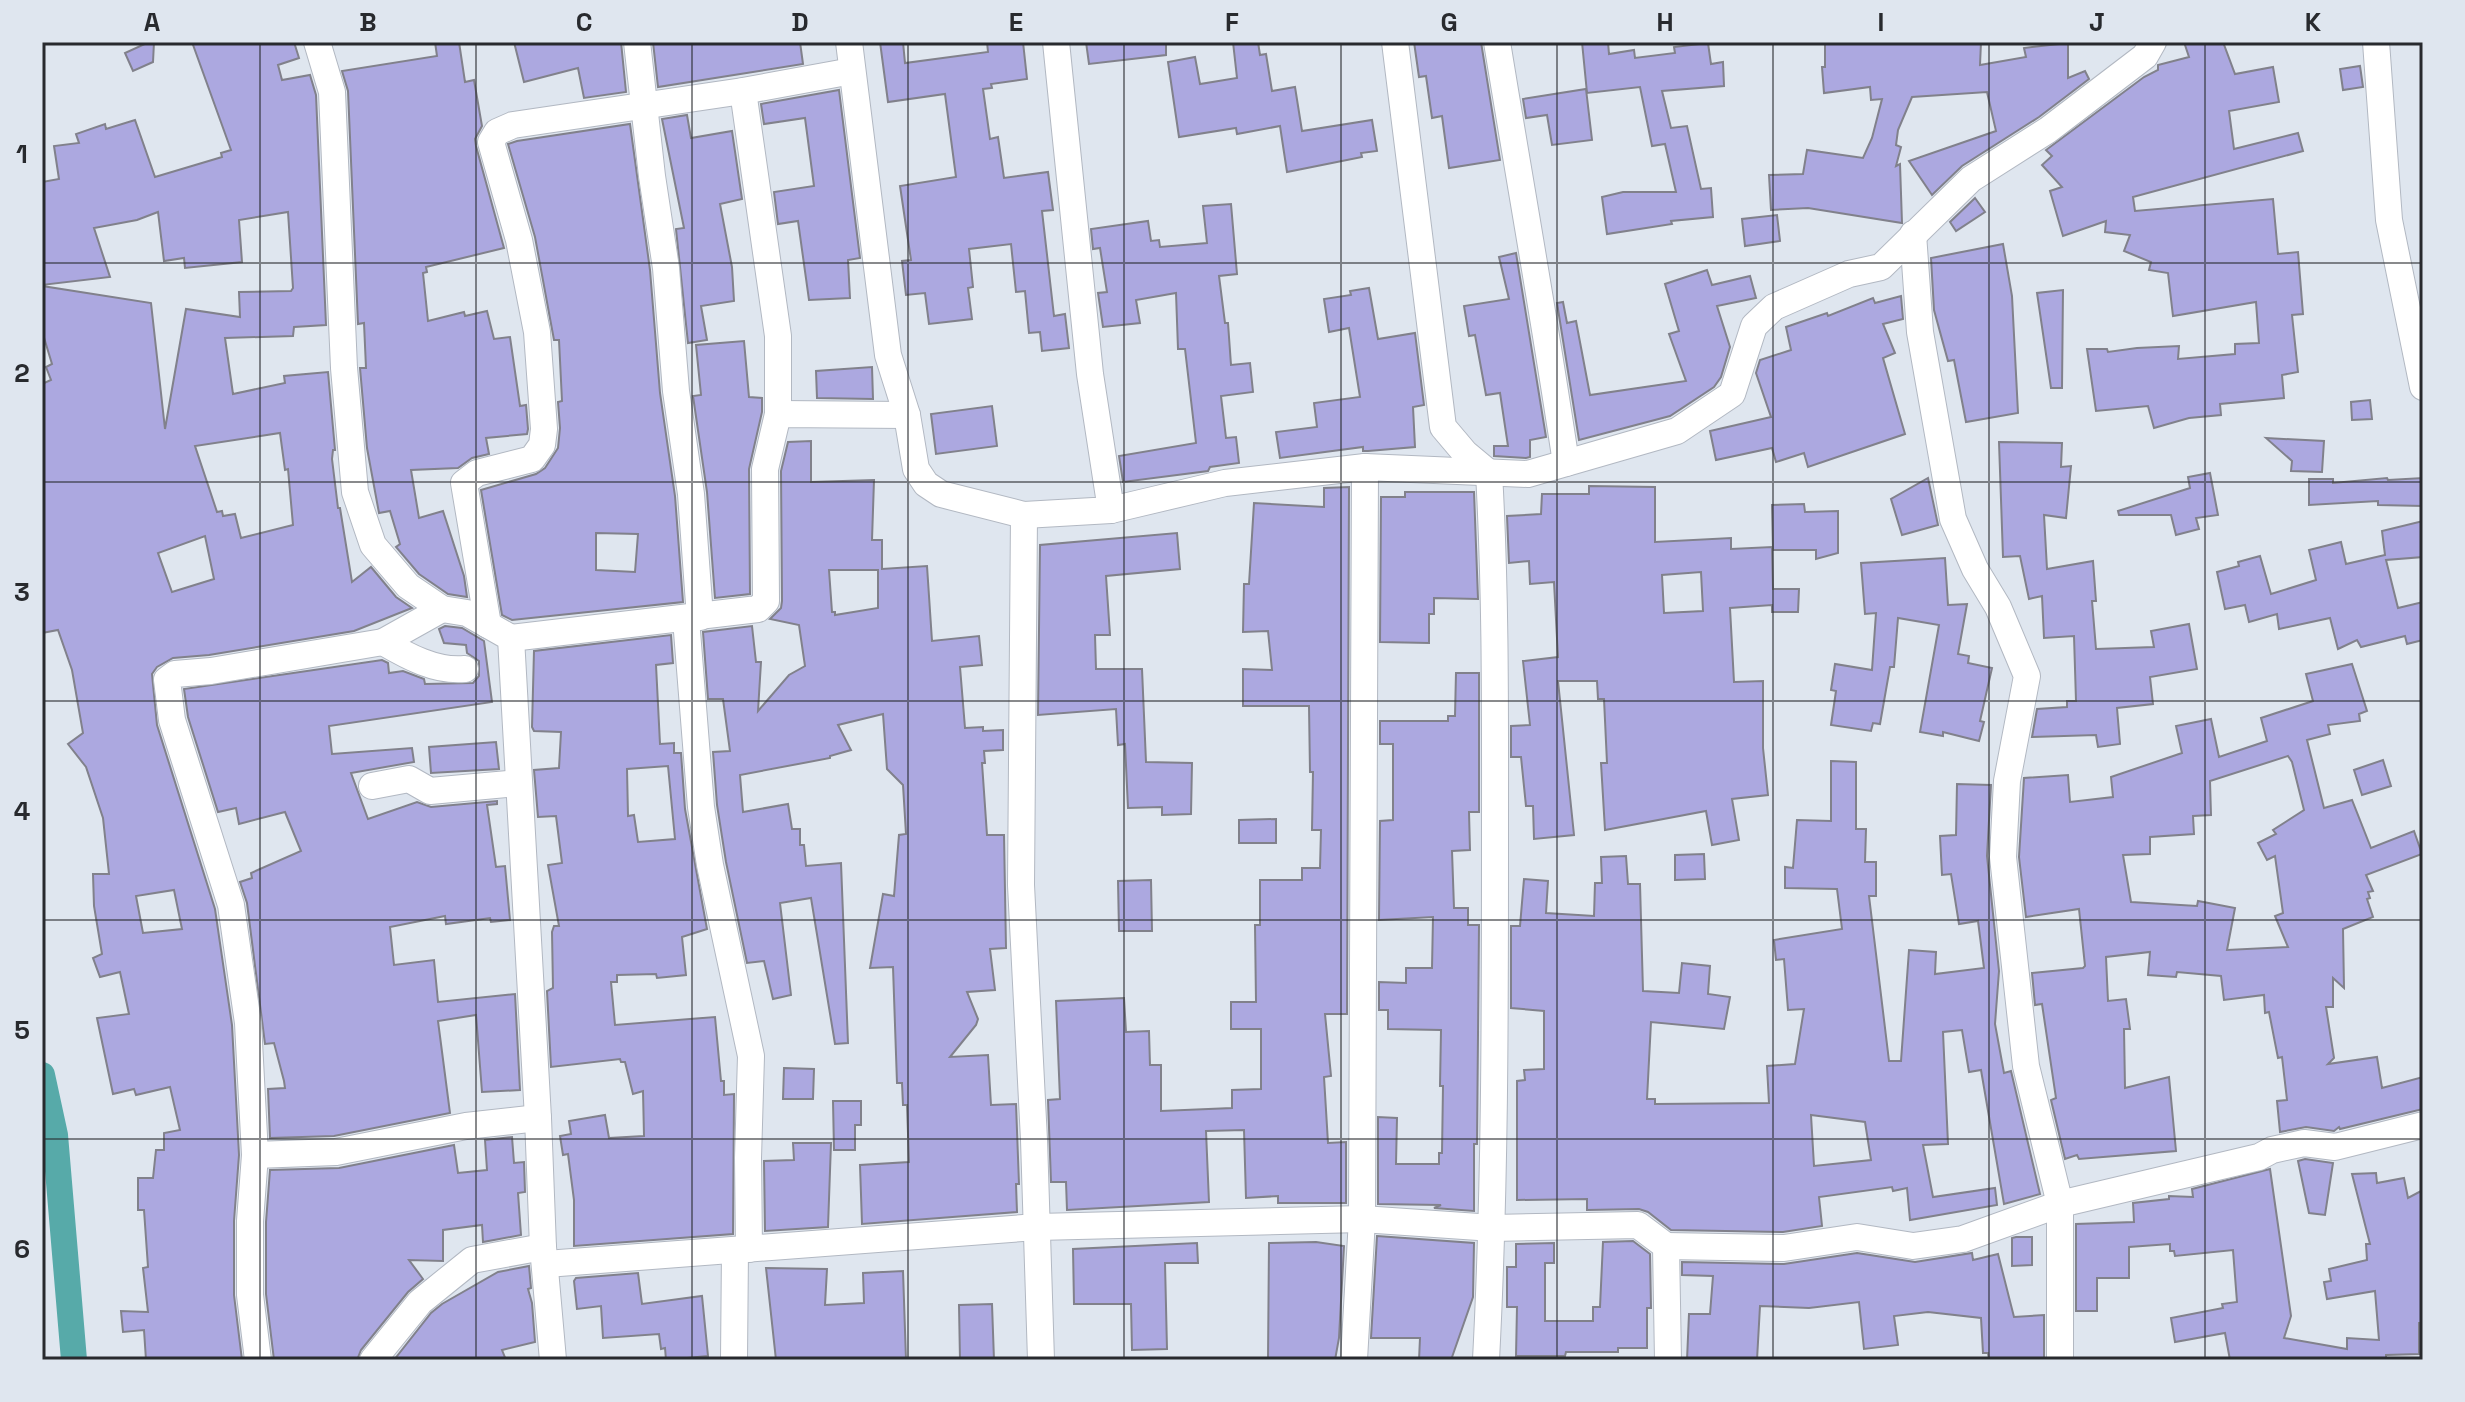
<svg xmlns="http://www.w3.org/2000/svg" width="2465" height="1402" font-family="'Space Grotesk',sans-serif">
  <rect width="100%" height="100%" fill="#dfe6ef"/>
  <g fill="none" stroke-linecap="round" stroke-linejoin="round">
    <polyline stroke="#57aaa9" stroke-width="26" points="42,1075 55,1135 74,1360"/>
  </g>
  <g fill="#aca8e0" stroke="#81818b" stroke-width="2" fill-rule="evenodd">
    <polygon points="149,42 154,42 153,62 133,71 125,53"/>
    <path d="M192 42H294L299 58 278 65 282 80 310 75 316 95 326 325 294 327 293 336 225 338 233 394 285 383 284 376 328 372 335 450H333L332 459 338 508H340L352 582 371 567 396 597 412 608 354 631 209 655 173 658 157 667 152 674 157 725 215 909 232 1025 239 1155 234 1221V1295L242 1360H146L144 1330 123 1332 121 1311 148 1312 143 1268 148 1267 144 1210H138V1178H153L156 1150H164V1133L180 1130 170 1087 136 1095 134 1089 113 1094 97 1018 129 1014 120 972 100 977 93 958 102 954 94 906 93 874H109L103 818 86 767 68 744 83 733 72 670 58 630 42 633V384L51 380 46 367 52 364 42 331V286L151 303 165 429 186 309 240 317 239 292 291 291 293 288 288 212 239 220 242 262 185 268 184 258 164 261 158 212 137 220 94 228 110 277 42 285V182L59 179 54 146 79 143 76 134 105 124 106 129 135 120 155 177 222 157 221 153 231 150ZM280 433 285 470 288 469 293 525 241 538 235 514 223 516 222 511 217 512 195 446ZM205 536 214 579 172 592 158 553ZM174 890 182 929 143 933 136 896Z"/>
    <polygon points="435,42 459,42 465,82 474,80 482,126 475,139 476,146 504,248 426,267 427,272 423,273 428,321 464,312 465,316 487,311 494,339 510,337 520,406 526,405 528,429 527,434 486,438 489,454 472,458 458,468 411,470 419,518 443,511 464,576 467,597 448,594 419,574 396,547 400,544 390,511 379,513 367,448 360,368 366,368 364,323 358,324 348,91 342,71 437,56"/>
    <polygon points="514,42 621,42 626,92 584,98 578,68 524,82"/>
    <polygon points="653,42 800,42 803,64 658,87"/>
    <polygon points="880,42 903,42 905,63 988,52 987,42 1023,42 1027,79 991,84 992,88 983,89 990,139 998,137 1004,178 1048,172 1053,210 1042,211 1054,316 1065,314 1069,348 1042,351 1040,332 1029,333 1025,291 1016,292 1011,244 969,249 973,287 968,288 972,319 929,324 925,293 906,295 902,261 911,260 900,186 956,177 945,94 888,102"/>
    <polygon points="1086,42 1166,42 1166,55 1089,64"/>
    <polygon points="1233,42 1258,42 1260,55 1266,54 1272,91 1295,87 1302,131 1372,120 1377,151 1361,153 1362,157 1287,172 1280,126 1237,134 1236,128 1179,137 1168,62 1195,57 1200,84 1237,78"/>
    <polygon points="1414,42 1481,42 1500,160 1449,168 1442,116 1432,118 1426,76 1419,77"/>
    <polygon points="1582,42 1608,42 1609,54 1634,50 1635,58 1675,53 1674,47 1708,43 1711,64 1723,62 1724,86 1662,91 1671,128 1687,126 1701,189 1711,188 1713,217 1671,221 1672,224 1607,234 1602,197 1623,192 1676,192 1665,144 1652,146 1640,87 1587,93"/>
    <polygon points="1825,42 1981,42 1980,65 2026,57 2024,48 2068,43 2068,78 2085,71 2089,79 2039,117 1962,166 1932,195 1909,161 1996,131 1987,92 1912,97 1898,130 1896,145 1901,147 1896,166 1900,164 1902,223 1808,208 1771,210 1769,175 1803,174 1807,150 1863,158 1872,138 1882,99 1871,100 1870,87 1824,93 1822,67 1825,67"/>
    <polygon points="2184,42 2223,42 2235,74 2273,67 2279,102 2229,111 2234,149 2298,133 2303,151 2133,197 2135,211 2273,199 2278,254 2298,252 2303,314 2292,315 2298,372 2282,375 2284,398 2220,404 2221,415 2189,418 2154,428 2148,406 2096,411 2087,349 2107,349 2108,352 2137,348 2179,346 2178,359 2235,354 2235,344 2259,343 2256,302 2173,316 2168,273 2149,270 2151,262 2124,251 2130,235 2105,232 2106,221 2063,236 2050,191 2062,187 2042,165 2052,156 2046,150 2144,77 2158,70 2158,65 2189,57"/>
    <polygon points="2360,66 2363,87 2343,90 2340,69"/>
    <polygon points="1586,89 1592,140 1552,145 1547,115 1526,118 1523,99"/>
    <polygon points="839,90 860,258 848,260 850,298 809,300 798,221 778,224 774,192 814,186 805,118 764,124 761,104"/>
    <polygon points="687,115 691,138 732,131 742,199 720,204 732,267 734,301 701,306 707,340 688,343 676,229 684,228 662,119"/>
    <path d="M630 124 650 270 660 393 675 496 683 602 512 620 502 615 481 490 536 474 545 468 558 448 560 428 558 402 562 401 559 340H554L535 237 508 144 517 141ZM596 533 638 534 635 572 596 570Z"/>
    <polygon points="1975,198 1985,212 1956,231 1950,222"/>
    <polygon points="1231,204 1237,274 1219,276 1225,323 1228,323 1231,365 1250,363 1253,392 1221,396 1226,438 1236,437 1239,463 1210,467 1208,471 1123,482 1119,456 1196,443 1185,349 1178,349 1176,293 1136,300 1140,323 1103,327 1098,293 1107,292 1100,248 1093,249 1091,229 1148,221 1151,241 1159,240 1160,247 1207,243 1203,206"/>
    <polygon points="1777,215 1780,241 1745,246 1742,219"/>
    <polygon points="2003,244 2012,296 2018,413 1966,422 1954,360 1948,361 1934,310 1931,258"/>
    <polygon points="1516,253 1546,437 1530,440 1530,457 1526,458 1494,456 1494,446 1508,446 1500,393 1486,395 1475,335 1469,336 1464,306 1509,299 1499,257"/>
    <polygon points="1707,270 1712,285 1750,276 1756,298 1717,306 1730,347 1721,377 1714,387 1670,416 1579,440 1557,303 1563,302 1567,323 1576,321 1590,395 1686,381 1669,334 1679,331 1665,284"/>
    <polygon points="1369,288 1378,339 1415,333 1424,405 1413,407 1415,447 1368,451 1363,451 1363,447 1280,458 1276,432 1317,427 1314,403 1360,397 1349,328 1329,332 1324,299 1351,295 1350,291"/>
    <polygon points="2063,290 2062,388 2051,388 2037,293"/>
    <polygon points="1901,296 1903,319 1883,324 1895,353 1883,358 1905,434 1808,467 1804,453 1776,462 1772,448 1716,460 1710,431 1771,417 1756,373 1760,360 1791,350 1786,327 1827,313 1828,316 1873,298 1875,303"/>
    <polygon points="744,341 749,397 762,398 762,412 749,469 750,594 715,598 707,492 693,396 701,395 696,345"/>
    <polygon points="872,367 873,399 817,398 816,371"/>
    <polygon points="2370,400 2372,419 2352,420 2351,402"/>
    <polygon points="992,406 997,446 936,454 931,414"/>
    <polygon points="2266,438 2324,441 2322,472 2291,471 2292,461"/>
    <path d="M811 441V482L874 480 872 540H882V569L927 566 932 641 979 636 982 665 960 667 965 728 983 727V731L1003 730V750L984 751 985 763H982L987 835H1004L1006 948 990 949 995 990 967 992 978 1019 976 1025 950 1057 988 1055 991 1105 1016 1104 1019 1184H1016L1017 1212 862 1224 860 1165 909 1162 907 1105H903L902 1083H897L893 967 870 968 883 894 894 896 899 835 906 834 903 785 887 769 883 714 838 725 851 750 830 756V758L740 775 743 812 788 804 792 829H800V845H804L806 866 841 863 848 1043 835 1044 811 898 780 903 791 995 773 999 764 961 747 963 726 862 717 805 713 752 730 751 723 699H708L703 632 752 626 756 662H761L758 711 789 675 805 666 799 625 770 619 781 608 782 601 781 471 788 442ZM829 570H878V608L835 615V612H832Z"/>
    <polygon points="1999,442 2062,443 2061,467 2071,466 2066,518 2044,515 2047,569 2093,561 2096,601 2092,601 2096,649 2154,647 2151,631 2189,624 2197,669 2150,677 2153,704 2117,708 2120,744 2098,747 2096,735 2032,737 2037,709 2067,707 2067,701 2076,701 2074,636 2044,638 2042,596 2029,599 2020,556 2003,557"/>
    <polygon points="2210,473 2218,515 2196,518 2199,529 2176,535 2171,515 2119,515 2118,511 2190,488 2188,477"/>
    <polygon points="1928,478 1938,525 1902,535 1891,499"/>
    <polygon points="2387,478 2388,480 2423,478 2423,506 2378,505 2378,501 2309,505 2309,479 2333,479 2333,483"/>
    <path d="M1589 486 1655 487V542L1731 538V549L1772 547 1773 589H1799L1798 612H1772V605L1730 608 1734 682 1763 681V748L1768 795 1732 799 1739 840 1712 845 1706 811 1605 830 1601 763H1607L1604 699H1598L1597 681H1558L1574 835 1534 839 1533 806H1526L1521 757H1511V726L1530 725 1523 661 1558 657 1554 582 1530 584 1529 561 1509 563 1507 516 1541 514 1542 494H1589ZM1701 572 1703 611 1664 613 1662 575Z"/>
    <polygon points="1349,487 1347,1014 1325,1014 1331,1076 1324,1077 1328,1143 1346,1142 1346,1203 1278,1203 1278,1196 1246,1198 1244,1130 1206,1131 1209,1202 1067,1210 1066,1182 1051,1182 1048,1100 1060,1099 1056,1001 1124,998 1126,1032 1149,1031 1150,1065 1161,1065 1161,1111 1232,1108 1232,1090 1261,1089 1261,1029 1231,1029 1231,1002 1256,1002 1255,925 1260,925 1260,880 1302,880 1302,868 1320,868 1321,830 1312,830 1313,772 1310,772 1309,706 1243,706 1243,669 1272,670 1268,631 1243,632 1244,584 1249,584 1254,503 1324,507 1324,488"/>
    <polygon points="1405,492 1474,492 1478,599 1434,598 1434,614 1429,614 1429,643 1380,642 1381,497 1405,497"/>
    <polygon points="1804,504 1805,512 1838,511 1838,553 1816,559 1816,550 1773,550 1772,505"/>
    <polygon points="2423,521 2423,557 2386,560 2398,608 2423,602 2423,640 2407,644 2405,636 2361,647 2357,640 2338,649 2330,618 2279,629 2277,614 2249,622 2245,605 2225,609 2217,572 2239,566 2238,562 2260,556 2271,594 2316,580 2309,550 2341,542 2346,564 2385,555 2382,531"/>
    <polygon points="1177,533 1180,569 1106,576 1110,635 1095,635 1096,669 1142,669 1146,762 1192,763 1191,814 1162,815 1162,807 1128,808 1125,744 1118,745 1116,709 1038,715 1040,545"/>
    <polygon points="1945,558 1948,605 1967,604 1958,654 1969,656 1968,663 1992,668 1980,721 1984,722 1979,741 1943,732 1943,736 1920,732 1939,625 1898,618 1894,667 1890,667 1880,724 1873,723 1871,731 1831,725 1836,691 1831,690 1835,664 1872,670 1876,613 1865,614 1861,563"/>
    <polygon points="445,626 462,628 484,641 492,702 329,726 332,754 412,748 414,762 351,773 368,819 417,802 431,807 497,801 497,804 487,805 496,867 505,866 510,920 491,922 490,918 446,924 445,916 390,927 394,965 434,960 438,1002 515,994 520,1090 482,1092 476,1015 438,1021 450,1113 334,1136 270,1138 268,1089 285,1088 284,1081 274,1043 265,1044 247,903 240,882 252,878 251,873 301,851 285,812 239,824 236,808 218,812 188,717 184,689 382,660 388,663 389,673 403,671 424,679 425,684 473,683 479,676 479,661 467,653 466,645 444,643 439,629"/>
    <path d="M671 635 673 663 656 665 660 744 674 743V753H681L685 809 707 929 682 937 686 975 657 978 656 974 617 975V982H611L615 1025 715 1017 721 1081H724V1095L734 1094 733 1234 574 1246V1200L568 1154 563 1155 560 1136 571 1134 569 1121 605 1115 609 1138 644 1136 643 1091 633 1094 625 1062H621L620 1059 551 1067 547 991 553 988 552 932 554 926H559L548 865 562 863 556 816 538 817 534 770 559 768 561 732 534 731 532 727 534 651ZM668 766 675 839 638 842 634 815 628 816 627 769Z"/>
    <path d="M2352 664 2367 711 2359 714 2360 721 2328 725 2330 734 2307 740 2324 808 2352 800 2371 848 2414 831 2422 854 2366 875 2373 891 2368 892 2370 898 2367 899 2373 917 2343 929 2344 988 2333 978V1007H2326L2334 1058 2328 1064 2377 1057 2382 1088 2423 1077V1109L2340 1129 2339 1127 2334 1131 2306 1127 2280 1132 2277 1101 2287 1100 2282 1057 2278 1058 2269 1012 2265 1013 2264 995 2224 1000 2221 976 2177 972 2176 977 2148 975 2150 952 2106 957 2108 1001 2126 999 2130 1029H2124L2125 1088 2169 1077 2176 1151 2079 1159 2077 1155 2065 1159 2051 1100 2056 1098 2042 1004 2035 1005 2032 973 2083 968 2085 966 2079 909 2026 917 2019 857 2024 778 2068 775 2070 802 2113 797 2111 777 2182 753 2176 726 2211 719 2219 757 2267 741 2261 718 2313 701 2306 674ZM2288 756 2292 762 2304 810 2273 830 2276 834 2258 843 2267 860 2275 856 2283 913 2275 916 2288 947 2227 950 2235 908 2198 901 2197 906 2131 902 2123 855 2150 854V837L2194 834 2193 816 2211 815 2210 781Z"/>
    <polygon points="1456,673 1479,673 1479,812 1469,812 1470,850 1452,851 1454,908 1468,908 1468,925 1479,925 1477,1144 1474,1144 1474,1211 1434,1208 1441,1205 1378,1204 1378,1117 1397,1118 1396,1164 1439,1164 1439,1153 1442,1153 1443,1086 1440,1086 1441,1030 1388,1029 1388,1010 1379,1010 1379,982 1406,983 1406,968 1432,968 1433,917 1379,920 1380,821 1393,820 1393,744 1380,744 1380,721 1448,721 1448,716 1455,716"/>
    <polygon points="496,742 499,769 431,773 429,747"/>
    <polygon points="2383,760 2391,786 2362,795 2354,770"/>
    <path d="M1831 761 1856 762V829H1866L1865 862H1876V896H1869L1889 1061H1901L1909 950 1936 952 1935 974 1984 968 1978 921 1959 924 1951 874 1942 875 1940 836 1956 835 1957 784 1991 785 1987 856 1999 971 1995 1024 2004 1073 2011 1071 2040 1194 2004 1204 1981 1070 1969 1072 1962 1030 1943 1032 1948 1144 1923 1145 1933 1197 1995 1188 1997 1205 1910 1220 1907 1188 1893 1191 1892 1187 1819 1197 1822 1226 1783 1232 1671 1230 1648 1212 1639 1209 1587 1210V1199L1517 1200V1081L1525 1080 1524 1070 1544 1069V1011L1511 1008V926H1520L1524 879 1548 881 1546 913 1594 916 1595 883H1602L1601 857 1626 856 1628 884H1640L1643 991 1679 993 1682 963 1710 966 1708 994 1730 997 1724 1029 1651 1022 1647 1099H1655V1104L1769 1103 1767 1066 1795 1064 1804 1009 1788 1010 1784 959 1776 960 1774 940 1842 929 1837 889 1785 888V867L1793 868 1797 820 1831 821ZM1811 1115 1865 1122 1871 1160 1814 1166Z"/>
    <polygon points="1276,819 1276,843 1239,843 1239,820"/>
    <polygon points="1704,854 1705,879 1675,880 1675,855"/>
    <polygon points="1151,880 1152,931 1119,931 1118,881"/>
    <polygon points="784,1068 814,1069 813,1099 783,1099"/>
    <polygon points="833,1101 861,1101 861,1125 855,1125 855,1150 834,1150"/>
    <polygon points="512,1137 514,1163 524,1162 525,1192 518,1193 521,1235 483,1242 482,1225 443,1230 443,1261 409,1260 423,1279 408,1292 361,1350 357,1360 274,1360 266,1294 266,1222 270,1170 339,1168 454,1145 458,1173 487,1170 485,1140"/>
    <polygon points="793,1143 831,1143 828,1227 765,1231 764,1161 794,1160"/>
    <polygon points="2305,1159 2333,1163 2325,1215 2309,1213 2298,1161"/>
    <polygon points="2270,1169 2291,1316 2284,1338 2347,1349 2347,1338 2379,1340 2375,1291 2327,1299 2324,1282 2331,1281 2329,1269 2367,1260 2366,1244 2370,1244 2352,1174 2376,1173 2377,1183 2404,1178 2408,1198 2423,1190 2423,1323 2419,1323 2419,1354 2386,1355 2386,1360 2230,1360 2225,1333 2175,1342 2171,1318 2223,1308 2222,1304 2237,1302 2233,1250 2175,1256 2174,1251 2170,1251 2170,1244 2129,1247 2129,1278 2097,1278 2097,1311 2076,1311 2076,1224 2134,1222 2133,1203 2169,1199 2169,1196 2193,1197 2192,1189"/>
    <polygon points="1377,1236 1474,1243 1473,1297 1451,1360 1419,1360 1420,1338 1371,1338"/>
    <polygon points="2016,1237 2032,1237 2032,1265 2012,1266 2012,1238"/>
    <polygon points="1633,1241 1650,1254 1651,1308 1647,1308 1647,1348 1618,1348 1618,1352 1566,1352 1565,1356 1516,1356 1517,1307 1507,1307 1507,1267 1516,1267 1516,1244 1554,1243 1554,1263 1545,1263 1545,1321 1593,1321 1593,1307 1600,1307 1603,1242"/>
    <polygon points="1316,1242 1344,1246 1339,1338 1335,1360 1268,1360 1269,1243"/>
    <polygon points="1197,1243 1198,1263 1165,1263 1167,1349 1132,1350 1131,1304 1074,1304 1073,1249"/>
    <polygon points="1857,1253 1915,1262 1972,1253 1973,1260 1998,1254 2014,1317 2044,1315 2044,1360 1989,1360 1988,1353 1983,1353 1981,1318 1928,1312 1894,1316 1898,1345 1864,1349 1859,1302 1809,1308 1760,1306 1757,1360 1687,1360 1689,1314 1710,1314 1713,1276 1682,1275 1682,1262 1784,1264"/>
    <polygon points="529,1266 531,1288 528,1289 532,1303 535,1342 502,1350 506,1360 394,1360 431,1313 442,1304 498,1272"/>
    <polygon points="766,1268 827,1269 825,1305 864,1303 863,1273 903,1271 906,1360 776,1360"/>
    <polygon points="638,1273 642,1304 702,1296 708,1356 666,1360 665,1348 661,1349 659,1334 603,1338 601,1306 577,1309 574,1281 576,1278"/>
    <polygon points="992,1304 994,1360 960,1360 959,1305"/>
  </g>
  <g fill="none" stroke-linecap="round" stroke-linejoin="round">
    <defs>
      <g id="minor">
        <polyline points="317,42 332,92 344,368 355,492 373,545 408,586 442,609 467,613 511,638 538,1118 543,1247 553,1360"/>
        <polyline points="637,42 652,176 666,268 676,391 691,494 700,617"/>
        <polyline points="849,42 888,355 907,415 916,469 926,484 941,494 1024,515 1111,510 1090,374 1056,42"/>
        <path d="M1395 42 1443 427 1465 453 1489 473C1496 597 1495 720 1495 844 1495 1016 1495 1188 1486 1360"/>
        <path d="M1497 42C1520 183 1545 322 1566 463"/>
        <polyline points="2376,42 2389,220 2423,387"/>
        <polyline points="743,91 778,336 778,414"/>
        <polyline points="1913,234 1920,332 1953,519 1975,569 1998,607 2027,676 2007,781 2003,857 2026,1066 2060,1204 2060,1360"/>
        <polyline points="1111,510 1225,483 1365,467 1528,474 1677,431 1732,394 1754,326 1774,307 1849,274 1881,267 1971,179 2048,130 2145,56 2153,42"/>
        <polyline points="1024,515 1021,885 1034,1140 1041,1360"/>
        <polyline points="686,619 701,807 710,865 751,1056 748,1158 749,1249"/>
        <polyline points="488,625 464,483 477,473 532,459 542,445 544,429 537,332 519,240 491,142 497,132 513,125 743,91 852,71"/>
        <polyline points="511,638 758,609 766,601 765,469 778,414 907,415"/>
        <polyline points="383,642 442,609"/>
        <polyline points="372,786 409,779 430,791 518,783"/>
        <polyline points="255,1155 336,1152 466,1126 538,1118"/>
        <polyline points="1666,1246 1784,1248 1857,1237 1913,1246 1963,1239 2060,1204 2259,1157 2272,1150 2304,1143 2335,1147 2423,1125"/>
        <polyline points="546,1264 1037,1227 1362,1219 1493,1228 1638,1225 1666,1246 1668,1360"/>
        <path d="M258 1360 250 1295V1221L255 1155 248 1023 231 905 172 720 167 680 175 674 211 671 383 642C407 656 436 672 465 669"/>
        <polyline points="373,1360 420,1302 472,1260 543,1247"/>
        <polyline points="734,1360 735,1250"/>
        <polyline points="1354,1360 1362,1219 1365,467"/>
      </g>
    </defs>
    <use href="#minor" stroke="#b2b8c2" stroke-width="28"/>
    <use href="#minor" stroke="#fff" stroke-width="26"/>
  </g>
  <path fill="none" stroke="#282a2e" stroke-width="2" stroke-opacity="0.55" d="M260 42V1360M476 42V1360M692 42V1360M908 42V1360M1124 42V1360M1341 42V1360M1557 42V1360M1773 42V1360M1989 42V1360M2205 42V1360M42 263H2423M42 482H2423M42 701H2423M42 920H2423M42 1139H2423"/>
  <rect width="2465" height="1402" fill="none" stroke="#dfe6ef" stroke-width="88"/>
  <rect x="44" y="44" width="2377" height="1314" fill="none" stroke="#282a2e" stroke-width="3"/>
  <g font-size="26" text-anchor="middle" font-weight="bold" fill="#282a2e">
    <text x="152" y="31">A</text>
    <text x="368" y="31">B</text>
    <text x="584" y="31">C</text>
    <text x="800" y="31">D</text>
    <text x="1016" y="31">E</text>
    <text x="1232" y="31">F</text>
    <text x="1449" y="31">G</text>
    <text x="1665" y="31">H</text>
    <text x="1881" y="31">I</text>
    <text x="2097" y="31">J</text>
    <text x="2313" y="31">K</text>
    <text x="22" y="163">1</text>
    <text x="22" y="382">2</text>
    <text x="22" y="601">3</text>
    <text x="22" y="820">4</text>
    <text x="22" y="1039">5</text>
    <text x="22" y="1258">6</text>
  </g>
</svg>
